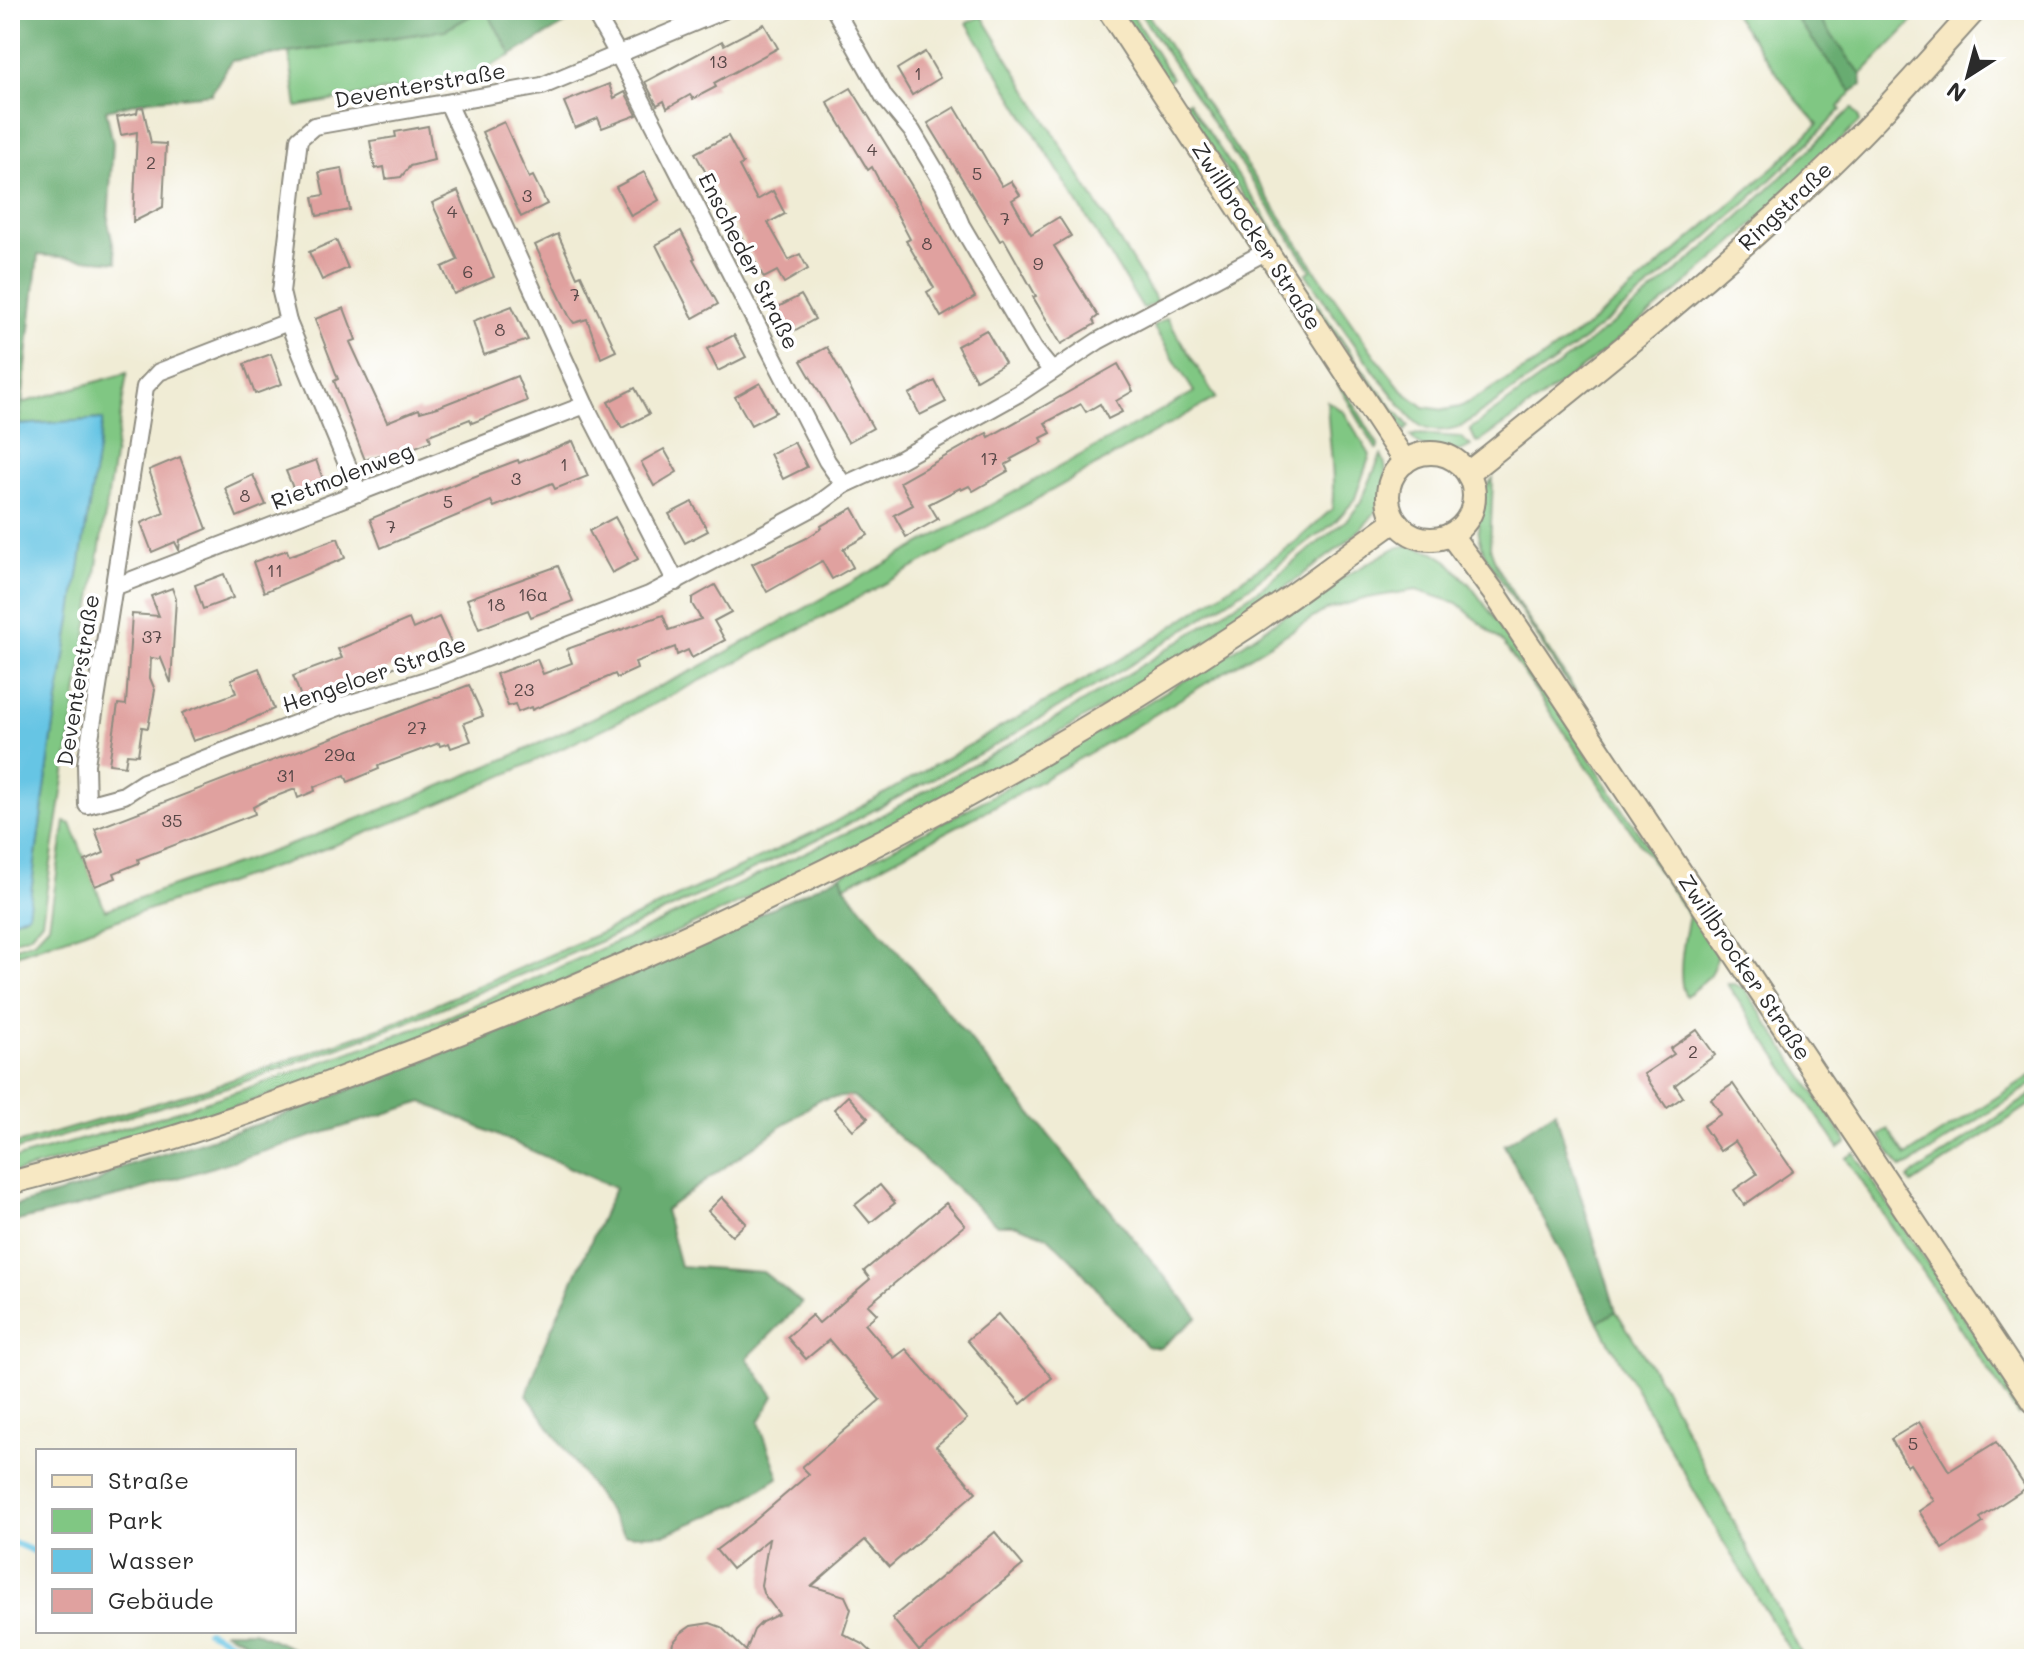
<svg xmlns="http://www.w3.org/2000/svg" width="2044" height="1669" font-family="Mali,sans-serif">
  <rect width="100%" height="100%" fill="#fff"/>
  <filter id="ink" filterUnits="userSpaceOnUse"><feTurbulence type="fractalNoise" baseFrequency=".0125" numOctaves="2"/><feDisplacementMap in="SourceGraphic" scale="16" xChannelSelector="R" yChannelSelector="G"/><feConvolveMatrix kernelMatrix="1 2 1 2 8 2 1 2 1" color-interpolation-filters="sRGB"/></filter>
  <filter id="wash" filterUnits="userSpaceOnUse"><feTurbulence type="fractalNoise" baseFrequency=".006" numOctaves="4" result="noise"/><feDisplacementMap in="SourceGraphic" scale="32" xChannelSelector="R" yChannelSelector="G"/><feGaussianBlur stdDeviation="1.8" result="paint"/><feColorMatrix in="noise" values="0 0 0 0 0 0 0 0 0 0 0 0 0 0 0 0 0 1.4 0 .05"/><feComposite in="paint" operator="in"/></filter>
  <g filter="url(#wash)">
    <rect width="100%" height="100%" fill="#f0ecd5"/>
    <g fill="#80c783" stroke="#567957" stroke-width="2">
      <polygon points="481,10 486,10 512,55 473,75 297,107 289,53 445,30"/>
      <polygon points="1121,10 1129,10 1172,78 1167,82"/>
      <path d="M1138 10H1145L1318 274 1378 360 1403 391 1424 407 1444 410 1460 407 1534 364 1589 325 1775 166 1818 124 1795 98 1731 10H1790L1852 92 1839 107 1841 110C1759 195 1670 273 1577 345 1540 373 1500 399 1462 426 1449 430 1433 434 1421 426 1411 420 1403 407 1396 399 1363 359 1335 316 1306 274L1311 270Z"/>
      <polygon points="1813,10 1924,10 1861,75"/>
      <polygon points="982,16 1157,302 1143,309 967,23"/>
      <polygon points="1188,101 1286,248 1270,235 1183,104"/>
      <path d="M1852 108 1859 118V122C1744 240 1616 348 1481 441L1476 442 1470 429C1536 382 1602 335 1664 282 1730 228 1791 168 1852 108Z"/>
      <path d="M1300 277C1334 329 1367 380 1409 426L1405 431 1295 281Z"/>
      <path d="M1167 318 1216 398C967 538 720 682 457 796 313 859 159 904 10 957V949L34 941 49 925 65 822 71 824 105 910 298 842 417 796 521 752 694 670 1194 392 1153 326Z"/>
      <polygon points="1331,365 1378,445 1378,449 1376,449 1328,367"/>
      <polygon points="127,373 42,921 30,935 10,942 10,921 28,914 52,738 102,419 19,425 22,403"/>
      <path d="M1327 401 1344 412 1370 455 1354 501 1334 523 1249 587 1129 666 996 745 833 832 606 939 400 1025 243 1082 10 1152V1146L208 1088 388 1025 605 931 829 825 1147 644 1292 545 1332 509C1336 477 1328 435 1327 401Z"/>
      <path d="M1418 434 1460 437 1471 446C1453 457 1424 454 1410 436Z"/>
      <path d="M1381 455C1391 470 1384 501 1373 515 1358 535 1334 552 1313 567 1281 591 1249 614 1216 636 1075 727 929 811 778 884 661 941 541 993 420 1041 286 1093 149 1136 10 1174V1160L156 1118 266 1082 442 1019 641 931 871 821 1058 717 1149 661 1264 586 1349 518 1361 502Z"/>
      <path d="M1493 478 1490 547 1496 564 1521 608 1613 749H1609L1485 555C1475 530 1474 501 1493 478Z"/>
      <path d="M1409 545 1434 552 1448 561 1470 585 1524 657 1620 805 1717 947C1717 974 1705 981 1686 996 1675 980 1685 934 1689 916L1503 643 1457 603 1416 590 1367 598 1326 610 1131 729 1016 795 844 886 841 875 985 800 1230 653 1321 590 1395 548Z"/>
      <polygon points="1727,984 1734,984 1745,989 1847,1142 1839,1148"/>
      <polygon points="2034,1073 2034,1083 1909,1165 1901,1168 1879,1136 1888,1129 1906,1156"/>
      <polygon points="2034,1093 2034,1102 1912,1184 1908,1178"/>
      <polygon points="1854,1153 2022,1405 2018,1415 1846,1158"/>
      <polygon points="1616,1311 1662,1384 1804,1659 1795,1659 1721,1538 1598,1322"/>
    </g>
    <g fill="#68ac71" stroke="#4a6c4e" stroke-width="2">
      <polygon points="10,10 481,10 445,30 231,61 211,94 149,100 106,110 113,143 108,222 117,262 38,255 22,403 10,486"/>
      <polygon points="486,10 567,10 573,19 512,55"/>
      <polygon points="1790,10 1813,10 1861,75 1862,85 1852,92"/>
      <polygon points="841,875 844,886 1198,1317 1160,1348 1146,1346 1072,1260 1047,1236 1017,1225 997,1225 853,1096 820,1099 665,1210 680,1266 763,1272 802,1303 747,1358 774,1396 759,1422 779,1477 739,1503 666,1534 625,1535 527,1395 544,1345 615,1188 423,1102 123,1195 10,1223 10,1207 97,1183 113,1170 268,1121 512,1027 673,956"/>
      <polygon points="1555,1111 1616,1311 1598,1322 1504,1145"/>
      <polygon points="223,1631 254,1631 315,1659 283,1659"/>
    </g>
    <polygon fill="#66c5e4" stroke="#487888" stroke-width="2" points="103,419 52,738 28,914 10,921 10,486 19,425"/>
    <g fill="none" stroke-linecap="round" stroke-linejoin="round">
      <g stroke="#66c5e4" stroke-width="6">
        <polyline points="10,453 13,430"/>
        <polyline points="10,1541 38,1553"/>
        <polyline points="207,1631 268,1659"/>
      </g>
    </g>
    <g id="blocks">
      <g fill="#e0a19f">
        <polygon points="764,24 778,48 714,83 716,87 693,99 690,95 667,108 664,101 657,105 645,82 722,41 724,45"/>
        <polygon points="925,52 940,78 912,95 897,69"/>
        <polygon points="609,84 614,98 625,92 637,115 602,128 598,118 575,128 564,102"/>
        <polygon points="851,88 910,183 975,297 941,317 927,292 934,288 906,241 910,239 872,167 868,170 827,102"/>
        <polygon points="143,107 151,143 166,144 163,207 133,222 137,132 121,135 117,117 137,113 138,108"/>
        <polygon points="955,107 1002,186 1011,181 1020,195 1012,200 1031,234 1059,217 1071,236 1054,246 1098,316 1093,320 1095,324 1061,344 1033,297 1036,296 1004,239 1000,241 928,123"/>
        <polygon points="504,122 529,178 533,176 547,204 521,217 482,132"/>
        <polygon points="428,126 434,160 410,166 401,177 386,179 384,167 375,169 370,141 396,137 395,132"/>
        <polygon points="728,136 743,164 739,166 757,200 773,191 785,214 768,223 789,260 800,254 808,269 784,283 777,271 764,278 695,153"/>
        <polygon points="342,168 350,210 317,216 313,197 324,195 319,172"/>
        <polygon points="644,172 659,200 631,216 616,187"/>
        <polygon points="458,191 494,277 454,294 442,267 458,260 432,203"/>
        <polygon points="681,231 695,258 693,259 718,304 693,318 656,245"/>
        <polygon points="558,234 577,277 581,275 616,351 601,358 587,319 574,323 569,316 535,245"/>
        <polygon points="336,240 348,268 322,280 309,252"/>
        <polygon points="801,295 815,319 790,333 776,308"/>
        <polygon points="512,306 528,340 484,355 473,321"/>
        <polygon points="344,308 356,340 350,342 387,422 419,409 420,412 438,407 517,376 527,401 472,423 470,419 429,435 431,441 385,459 383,454 365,460 334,381 338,379 315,319"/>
        <polygon points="986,330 1005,363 976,380 957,346"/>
        <polygon points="734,335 746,357 718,371 707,349"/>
        <polygon points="827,347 873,428 848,442 801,361"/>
        <polygon points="271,354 282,384 255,394 244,364"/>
        <polygon points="1118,364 1133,391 1116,401 1122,412 1108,419 1100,404 1086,412 1081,404 1045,423 1051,433 1041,438 1043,442 1011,459 1012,461 1005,465 1008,471 973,491 969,486 961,490 960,488 929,504 938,519 906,537 894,515 913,505 900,482 987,433 989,437"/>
        <polygon points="935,381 946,402 920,415 909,394"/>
        <polygon points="760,383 776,412 751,425 735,397"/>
        <polygon points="635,388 649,414 622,428 608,402"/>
        <polygon points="573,441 588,476 555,489 552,483 494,507 491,501 381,548 370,519 457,483 518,460 519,463"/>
        <polygon points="794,442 807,467 783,479 770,454"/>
        <polygon points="664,449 677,472 654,486 641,462"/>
        <polygon points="180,457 207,529 180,540 179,550 175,542 152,552 141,523 164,513 149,470"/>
        <polygon points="316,460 324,482 295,493 286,471"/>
        <polygon points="253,475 266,505 237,517 225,488"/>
        <polygon points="692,502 708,531 685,543 669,514"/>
        <polygon points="853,508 868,535 843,549 853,567 832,579 822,561 767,592 752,564 807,538 822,528 821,526"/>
        <polygon points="615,517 638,559 612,573 589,531"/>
        <polygon points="338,538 345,558 264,592 253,562 287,550 289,556"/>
        <polygon points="558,566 573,601 531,617 528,610 479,629 467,599"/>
        <polygon points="224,574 233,598 203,609 195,585"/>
        <polygon points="715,585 731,612 714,621 725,640 692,658 688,650 677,655 675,647 635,662 637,669 617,678 615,674 532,710 531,707 518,712 515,704 508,706 496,674 537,659 543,674 572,663 567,649 663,615 669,630 701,619 692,604 692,598"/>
        <polygon points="172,588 176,599 171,683 160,656 160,659 151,658 150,678 155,690 148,728 142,727 138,755 127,754 125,766 109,764 118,704 126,705 132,614 159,616 151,596"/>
        <polygon points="439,617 452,645 303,702 293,676 342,658 338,649 409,619 413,629"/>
        <polygon points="259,668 274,709 227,730 193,741 182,713 236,693 231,679"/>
        <polygon points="469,685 483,716 464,723 471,741 451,748 449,743 440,746 439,743 378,766 379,769 348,782 345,775 314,787 315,791 298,798 295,789 266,800 253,807 255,814 138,859 139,863 114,873 116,878 95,886 85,861 104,853 95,829"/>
        <polygon points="1697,1030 1715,1055 1675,1085 1683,1097 1667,1108 1644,1074 1674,1054 1670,1049"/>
        <polygon points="1733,1084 1793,1171 1744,1205 1734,1190 1757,1174 1735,1141 1720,1151 1703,1126 1721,1114 1711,1099"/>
        <polygon points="848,1096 868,1118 853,1130 834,1109"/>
        <polygon points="880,1185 895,1203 870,1223 855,1205"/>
        <polygon points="722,1197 746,1223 732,1236 708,1211"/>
        <polygon points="946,1203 965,1225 868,1305 877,1314 865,1324 894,1358 906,1349 967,1419 936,1446 976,1492 889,1567 865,1540 812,1586 845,1596 851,1609 843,1634 863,1644 879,1659 669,1659 673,1643 681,1633 691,1626 710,1623 721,1627 746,1651 754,1630 762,1622 779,1614 763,1593 761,1585 769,1539 732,1569 716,1550 752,1523 809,1474 802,1467 880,1400 829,1340 806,1359 787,1337 812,1315 819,1323 870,1279 864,1271"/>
        <polygon points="998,1314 1052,1378 1021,1404 967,1340"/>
        <polygon points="1919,1422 1949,1471 1996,1442 2026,1488 1980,1518 1983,1523 1943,1549 1919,1511 1934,1501 1910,1464 1907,1466 1891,1439"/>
        <polygon points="995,1532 1023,1565 919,1651 892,1618"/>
      </g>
    </g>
  </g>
  <g filter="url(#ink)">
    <use href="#blocks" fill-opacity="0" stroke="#8e8c80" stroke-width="2"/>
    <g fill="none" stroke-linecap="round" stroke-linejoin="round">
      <defs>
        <g id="street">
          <polyline points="593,10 618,54 827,461 844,485"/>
          <polyline points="724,10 542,86 314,126 299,139 281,292 288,322 159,372 145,387 86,764 87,805 124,795 144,782 339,707 439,676 649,595 816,506 844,485 899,460 1021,392 1098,341 1267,251"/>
          <polyline points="835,10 884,97 912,131 944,185 961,225 1034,349 1052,371"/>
          <polyline points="448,103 585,405 676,582"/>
          <polyline points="288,322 359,493"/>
          <polyline points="114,587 585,405"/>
        </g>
        <g id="secondary">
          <polyline points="1109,10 1405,462"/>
          <circle cx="1431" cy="496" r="43"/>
          <path d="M1468 473C1592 374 1715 276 1829 166 1881 116 1927 63 1975 10"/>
          <polyline points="1451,535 1497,597 2034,1402"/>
          <path d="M10 1183C57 1170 105 1158 152 1144 239 1118 324 1085 408 1053 703 941 987 799 1250 625 1300 592 1347 555 1395 521"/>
        </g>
      </defs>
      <use href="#street" stroke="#8e8c80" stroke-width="20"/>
      <use href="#secondary" stroke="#8e8c80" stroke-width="26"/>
      <use href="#street" stroke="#fff" stroke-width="16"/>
      <use href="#secondary" stroke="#f7e8c3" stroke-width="22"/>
    </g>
  </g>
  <g text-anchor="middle" stroke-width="7" stroke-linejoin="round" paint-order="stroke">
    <g font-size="18" fill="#584848">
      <text x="718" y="68">13</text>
      <text x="918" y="80">1</text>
      <text x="872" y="156">4</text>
      <text x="151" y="169">2</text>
      <text x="977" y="180">5</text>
      <text x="527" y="202">3</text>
      <text x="452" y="218">4</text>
      <text x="1005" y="225">7</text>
      <text x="927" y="250">8</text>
      <text x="1038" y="270">9</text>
      <text x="468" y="278">6</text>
      <text x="575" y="301">7</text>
      <text x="500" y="336">8</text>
      <text x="989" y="465">17</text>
      <text x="564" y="471">1</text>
      <text x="516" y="485">3</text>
      <text x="245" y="502">8</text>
      <text x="448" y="508">5</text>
      <text x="391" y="533">7</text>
      <text x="275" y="577">11</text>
      <text x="533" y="601">16a</text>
      <text x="496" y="611">18</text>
      <text x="152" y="643">37</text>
      <text x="524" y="696">23</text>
      <text x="417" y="734">27</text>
      <text x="340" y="761">29a</text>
      <text x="286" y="782">31</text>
      <text x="172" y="827">35</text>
      <text x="1693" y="1058">2</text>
      <text x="1913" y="1450">5</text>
    </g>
    <g font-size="22" fill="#2b2b2b" stroke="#fff">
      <text transform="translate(420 85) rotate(-10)" y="8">Deventerstraße</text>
      <text transform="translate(1785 206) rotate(-43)" y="8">Ringstraße</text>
      <text transform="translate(1257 236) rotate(57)" y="8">Zwillbrocker Straße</text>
      <text transform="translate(749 261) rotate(63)" y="8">Enscheder Straße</text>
      <text transform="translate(342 476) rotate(-21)" y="8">Rietmolenweg</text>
      <text transform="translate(374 674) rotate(-19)" y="8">Hengeloer Straße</text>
      <text transform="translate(78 680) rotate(-81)" y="8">Deventerstraße</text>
      <text transform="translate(1745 967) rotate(56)" y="8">Zwillbrocker Straße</text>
    </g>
  </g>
  <rect width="2044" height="1669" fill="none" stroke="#fff" stroke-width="40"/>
  <rect x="36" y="1449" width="260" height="184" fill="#ffffff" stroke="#aaaaaa" stroke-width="2"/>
  <rect x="52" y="1475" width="40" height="12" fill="#f7e8c3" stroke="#aaaaaa" stroke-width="2"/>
  <text x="108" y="1489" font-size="24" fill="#2b2b2b">Straße</text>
  <rect x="52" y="1509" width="40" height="24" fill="#80c783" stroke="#aaaaaa" stroke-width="2"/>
  <text x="108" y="1529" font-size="24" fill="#2b2b2b">Park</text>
  <rect x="52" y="1549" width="40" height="24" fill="#66c5e4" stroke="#aaaaaa" stroke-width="2"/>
  <text x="108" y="1569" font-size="24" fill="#2b2b2b">Wasser</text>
  <rect x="52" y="1589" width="40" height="24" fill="#e0a19f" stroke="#aaaaaa" stroke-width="2"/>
  <text x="108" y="1609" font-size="24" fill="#2b2b2b">Gebäude</text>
  <g transform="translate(1968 76) rotate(216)" stroke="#ffffff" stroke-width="6" paint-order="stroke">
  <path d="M0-6L14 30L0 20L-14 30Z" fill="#2b2b2b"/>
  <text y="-12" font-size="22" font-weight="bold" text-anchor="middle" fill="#2b2b2b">N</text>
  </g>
</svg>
